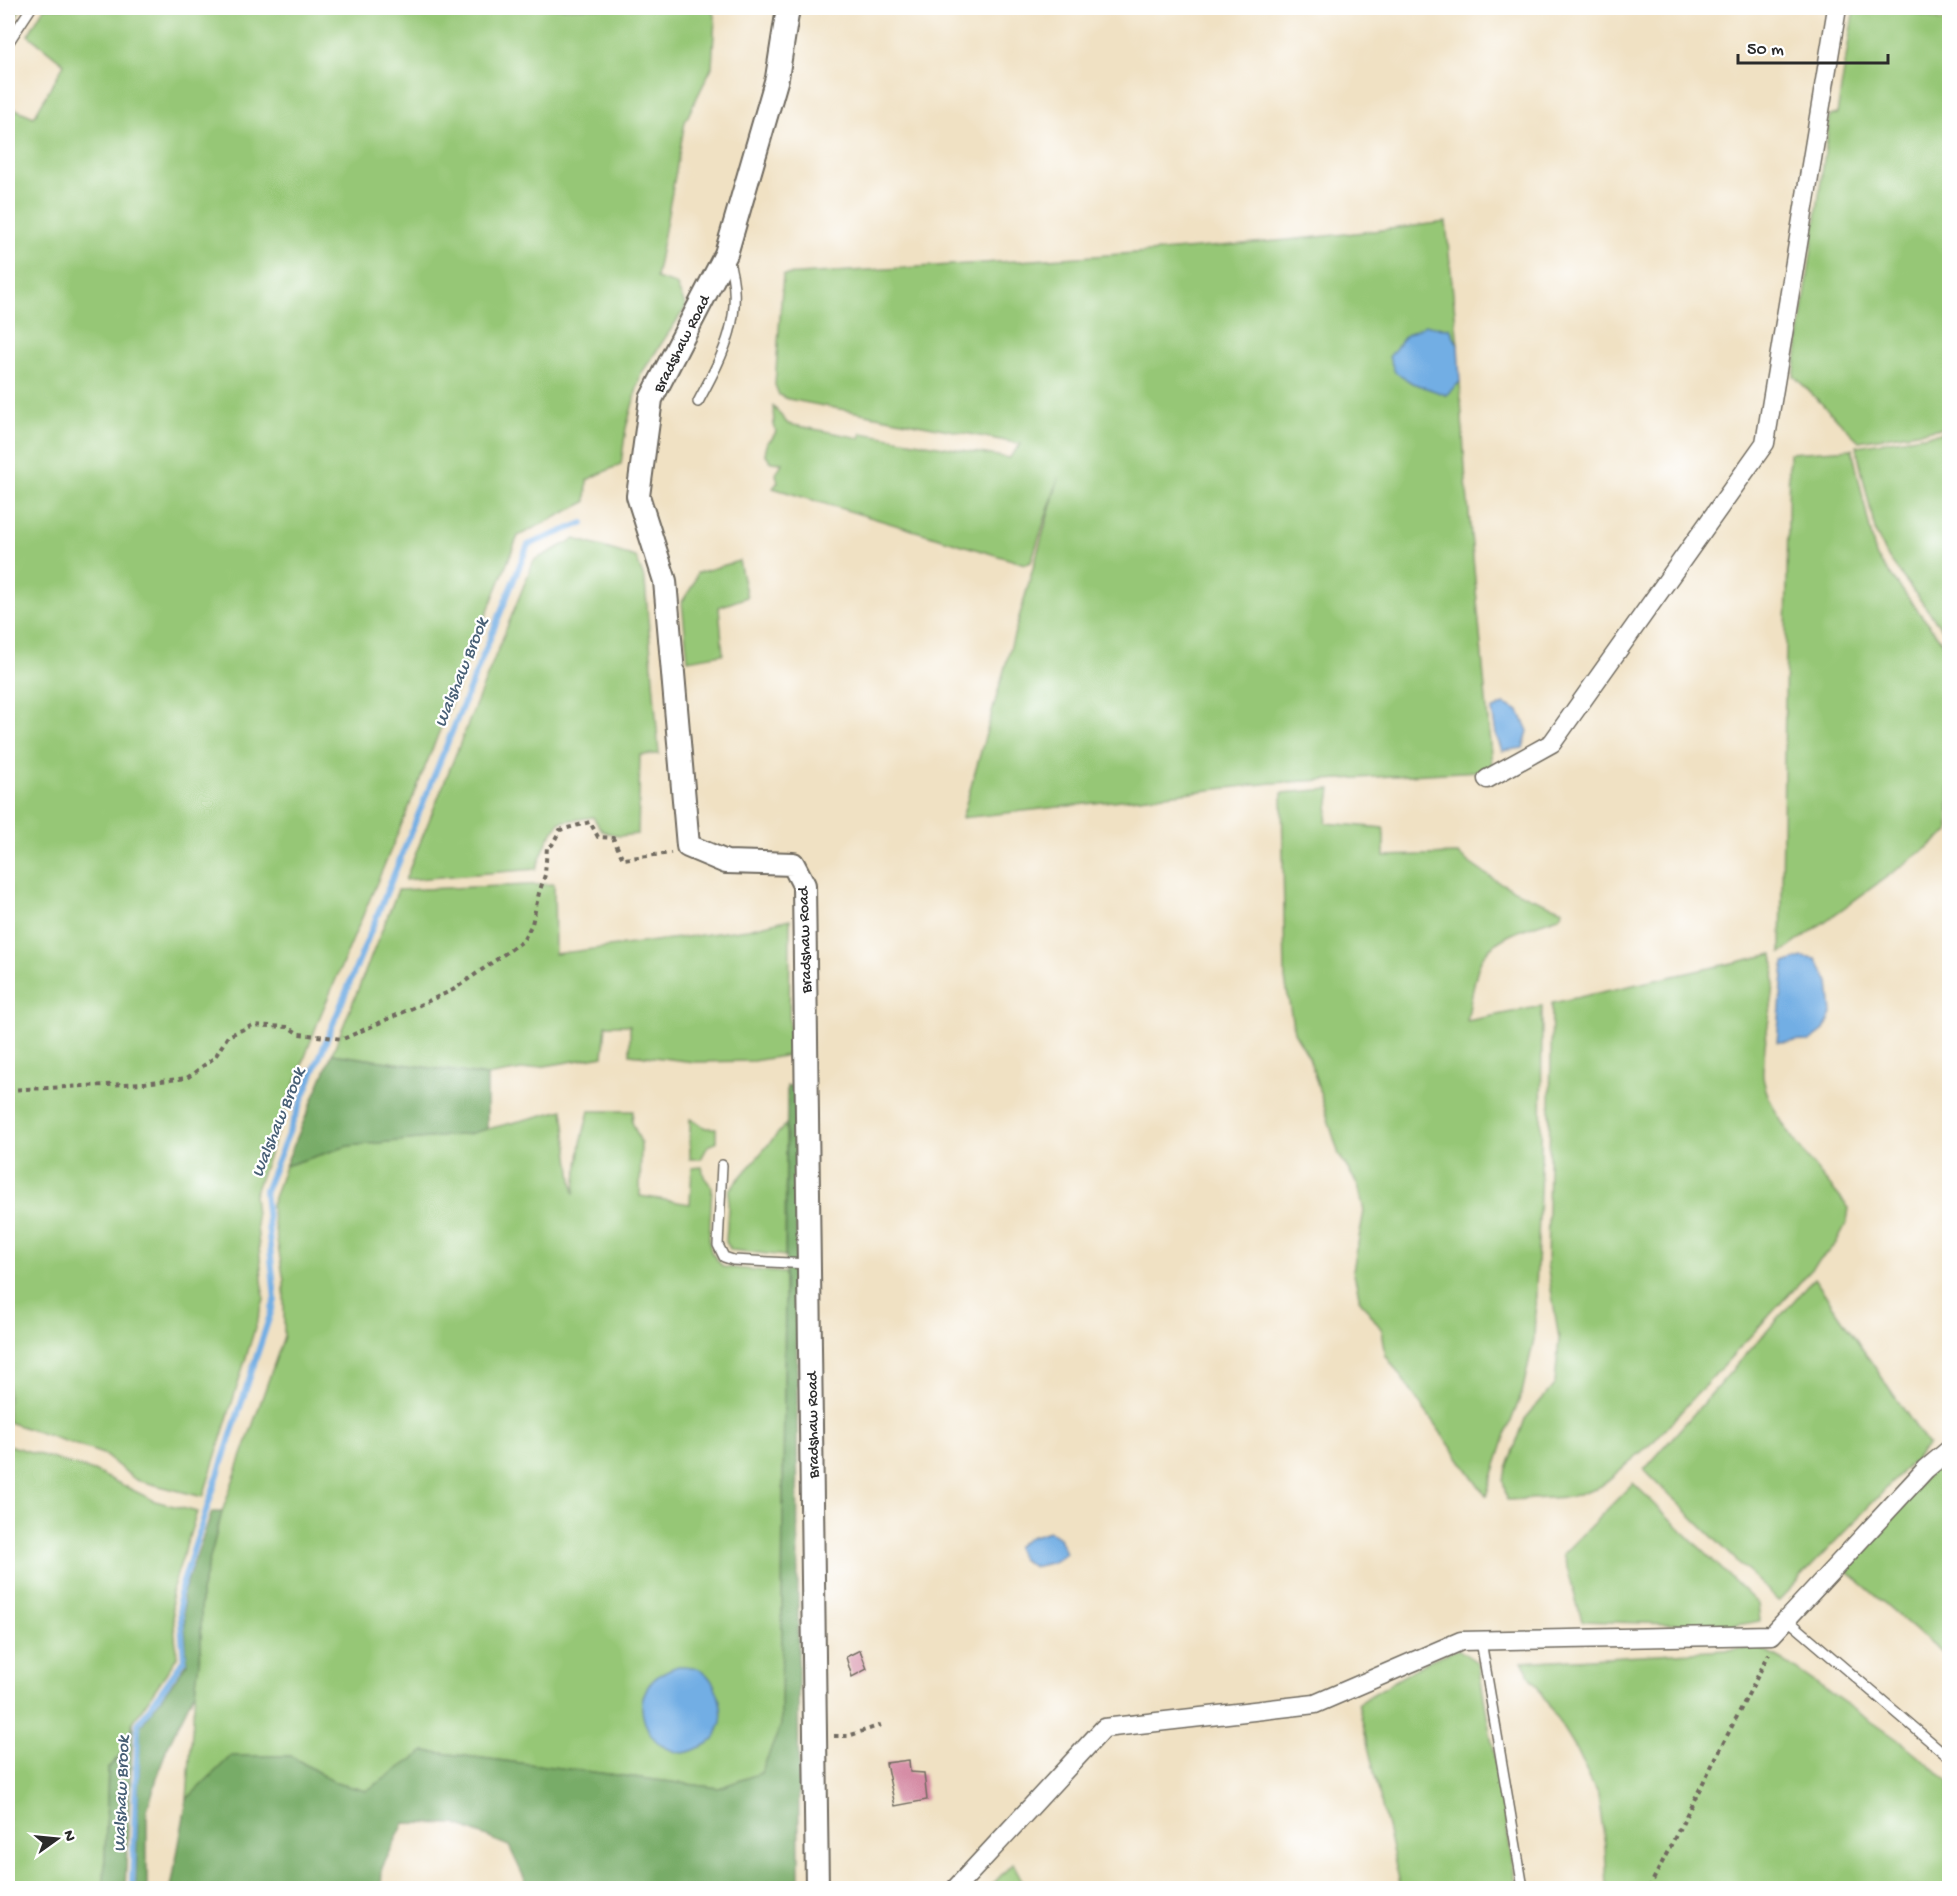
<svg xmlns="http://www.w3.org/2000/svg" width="1957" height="1896" font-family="'Gochi Hand',sans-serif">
  <rect width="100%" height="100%" fill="#fff"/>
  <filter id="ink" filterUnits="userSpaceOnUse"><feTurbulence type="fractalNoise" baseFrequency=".0167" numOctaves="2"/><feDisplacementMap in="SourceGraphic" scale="12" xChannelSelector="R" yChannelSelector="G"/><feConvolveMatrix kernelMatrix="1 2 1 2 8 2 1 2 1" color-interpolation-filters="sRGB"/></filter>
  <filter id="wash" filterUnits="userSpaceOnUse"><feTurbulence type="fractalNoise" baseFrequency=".008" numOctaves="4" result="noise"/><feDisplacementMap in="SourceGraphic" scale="24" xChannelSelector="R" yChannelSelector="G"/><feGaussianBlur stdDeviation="1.35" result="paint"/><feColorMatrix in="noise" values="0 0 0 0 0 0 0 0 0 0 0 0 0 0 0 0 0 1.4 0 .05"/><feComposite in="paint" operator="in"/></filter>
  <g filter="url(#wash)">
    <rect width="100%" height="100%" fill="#f0e1c3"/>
    <g fill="#96c776" stroke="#607950" stroke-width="1.5">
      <polygon points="8,8 21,8 8,34"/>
      <polygon points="44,8 711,8 715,18 712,67 685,122 656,278 676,284 686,307 641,374 626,428 621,464 587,480 586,502 518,536 409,807 319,1019 254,1195 264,1299 203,1497 136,1480 103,1454 8,1422 8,106 34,117 64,64 28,35"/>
      <polygon points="1854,8 1897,8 1950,23 1949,427 1859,441 1794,376 1830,116 1837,114"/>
      <path d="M1446 222 1458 345 1450 329 1445 395 1460 382 1465 469 1492 766 1479 771 1272 783 962 818 1059 477 1031 562 1025 564 773 488 778 482 776 474 782 463 771 462 765 453 768 441 771 440 776 432 774 425 773 406 788 424 860 438 862 433 1009 458 1021 444 788 399 779 395 775 385 783 275C1004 262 1226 251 1446 222Z"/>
      <polygon points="1949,432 1950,432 1949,638 1889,559 1876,534 1856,446"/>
      <polygon points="1852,449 1876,556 1949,651 1949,832 1781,953 1789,453"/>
      <polygon points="575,539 636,557 645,581 659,754 640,755 638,834 619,836 602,831 593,817 560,822 548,839 536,869 405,880 534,560"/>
      <polygon points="739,561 747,597 719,607 723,654 688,660 682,602 693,585 697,573"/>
      <path d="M1331 789 1326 823 1384 828V856L1458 854C1492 882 1522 895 1563 910L1559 917C1535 925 1491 936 1480 962 1473 981 1471 1002 1467 1021L1542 1006 1541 1168 1534 1339 1522 1393 1506 1434 1486 1496 1386 1356 1382 1330 1360 1300 1353 1270 1364 1211 1358 1185 1339 1155 1309 1057 1294 1032 1285 979 1282 793Z"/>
      <polygon points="554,884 555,954 748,929 790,919 789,1055 753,1061 694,1062 630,1054 630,1025 606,1025 603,1056 487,1076 332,1054 398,890"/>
      <path d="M1773 954C1779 989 1765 1024 1764 1059 1763 1066 1762 1076 1764 1082 1772 1121 1823 1177 1849 1208L1847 1222 1836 1243 1654 1441 1601 1486 1570 1497 1507 1500 1503 1480 1525 1419 1555 1384 1559 1339 1547 1264 1552 1003Z"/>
      <polygon points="563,1110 574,1195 581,1143 589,1111 633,1111 632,1122 641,1143 640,1196 690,1204 692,1168 702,1167 704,1177 712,1187 709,1240 711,1252 723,1267 785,1273 781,1726 761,1773 719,1788 425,1751 367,1791 336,1783 291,1756 232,1756 187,1799 195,1691 201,1648 201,1592 222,1512 284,1336 284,1281 271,1206 285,1166 348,1146 468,1134"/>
      <polygon points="690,1119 706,1128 716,1128 716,1143 708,1146 701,1159 690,1159"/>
      <polygon points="786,1124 785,1256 731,1250 726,1242 729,1190"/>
      <polygon points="1814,1278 1928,1445 1778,1601 1644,1470"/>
      <polygon points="8,1445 94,1471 155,1501 197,1512 171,1593 177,1657 133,1722 123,1752 108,1768 104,1888 8,1888"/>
      <polygon points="1949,1454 1949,1659 1840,1565"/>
      <polygon points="1633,1483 1758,1604 1760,1621 1732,1626 1582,1621 1563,1554"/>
      <polygon points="1760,1648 1787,1663 1904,1744 1949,1781 1949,1888 1607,1888 1605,1845 1598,1796 1575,1748 1522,1662"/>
      <polygon points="1458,1649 1478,1663 1517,1888 1401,1888 1358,1703 1430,1660"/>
      <polygon points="1013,1863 1026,1888 989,1888"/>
    </g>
    <g fill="#78ac67" stroke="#526c49" stroke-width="1.5">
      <polygon points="332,1054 487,1076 487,1129 468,1134 348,1146 285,1166"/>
      <polygon points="787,1086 796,1086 799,1888 529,1888 509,1846 455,1824 404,1823 382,1868 381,1888 171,1888 187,1799 231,1756 291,1756 336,1783 366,1791 425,1751 719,1788 761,1773 781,1725"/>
      <polygon points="212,1512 222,1512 201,1592 201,1648 195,1691 166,1750 147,1810 147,1888 136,1888 140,1727 187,1663 183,1593"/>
      <polygon points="133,1722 125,1888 104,1888 108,1768 123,1752"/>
    </g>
    <g fill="#72aee4" stroke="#4e6c88" stroke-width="1.5">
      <polygon points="1425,325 1450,329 1458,345 1460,382 1446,395 1412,383 1395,372 1389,357 1406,335"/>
      <polygon points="1504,704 1519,711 1528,731 1523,748 1502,751 1496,735 1492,710"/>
      <polygon points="1802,957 1816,959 1829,982 1832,1014 1824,1030 1810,1041 1777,1042 1784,963"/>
      <polygon points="1049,1531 1059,1538 1066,1553 1054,1562 1034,1567 1021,1559 1016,1547 1030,1537"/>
      <path d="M678 1666C685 1666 695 1666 701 1670 716 1679 724 1706 721 1722 719 1728 716 1735 714 1740 704 1745 694 1752 683 1753 675 1753 668 1749 661 1745 653 1739 649 1733 645 1723 635 1694 651 1675 678 1666Z"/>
    </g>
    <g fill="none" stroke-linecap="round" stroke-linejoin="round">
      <polyline stroke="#72aee4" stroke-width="6" points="132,1888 138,1724 184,1660 179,1594 275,1300 265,1191 528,545 583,523"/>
    </g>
    <g id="blocks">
      <g fill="#d58ca5">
        <polygon points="860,1650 867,1669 852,1677 846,1657"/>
        <polygon points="909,1760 910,1772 924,1773 927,1800 895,1806 886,1763"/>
      </g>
    </g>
  </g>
  <g filter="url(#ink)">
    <use href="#blocks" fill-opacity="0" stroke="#706b60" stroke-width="1.5"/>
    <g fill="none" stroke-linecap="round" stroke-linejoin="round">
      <defs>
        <g id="service">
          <polyline points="8,43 31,8"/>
          <path d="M698 402C723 355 746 314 728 259"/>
          <polyline points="722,1165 718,1245 724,1257 733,1260 809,1264"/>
          <polyline points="1787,1619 1945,1754"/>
          <polyline points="1481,1641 1523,1888"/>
        </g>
        <g id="minor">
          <polyline points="1487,779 1552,743 1765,443 1837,8"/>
          <polyline points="956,1888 1104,1728 1315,1704 1461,1641 1772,1635 1926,1469 1950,1449"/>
        </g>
        <polyline id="tertiary" points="788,8 777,78 726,254 651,399 638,496 665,581 688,846 726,862 793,864 804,885 817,1888"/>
      </defs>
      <use href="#service" stroke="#706b60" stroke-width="12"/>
      <use href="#minor" stroke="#706b60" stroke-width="21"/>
      <use href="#tertiary" stroke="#706b60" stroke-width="26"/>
      <g stroke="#706b60" stroke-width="4" stroke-dasharray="4.5 4.5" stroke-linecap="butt">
        <polyline points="8,1090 144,1083 187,1078 215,1057 228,1036 253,1025 288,1027 299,1034 343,1039 453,990 523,941 532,924 539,893 545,875 547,847 552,845 560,830 590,822 598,837 613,838 623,859 671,853"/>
        <polyline points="834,1736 848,1736 881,1725"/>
        <polyline points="1649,1888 1769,1654"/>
      </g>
      <use href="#service" stroke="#fff" stroke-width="9"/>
      <use href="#minor" stroke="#fff" stroke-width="18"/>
      <use href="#tertiary" stroke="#fff" stroke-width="22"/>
    </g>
  </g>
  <g text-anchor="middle" stroke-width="4.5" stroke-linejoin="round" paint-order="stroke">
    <g font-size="16" fill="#2b2b2b" stroke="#fff">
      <text transform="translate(680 343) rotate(-63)" y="6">Bradshaw Road</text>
      <text transform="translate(803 940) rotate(-92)" y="6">Bradshaw Road</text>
      <text transform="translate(811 1425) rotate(-91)" y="6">Bradshaw Road</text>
    </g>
    <g font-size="18" font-style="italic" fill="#475f75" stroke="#fff">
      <text transform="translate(460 672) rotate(-68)" y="6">Walshaw Brook</text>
      <text transform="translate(277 1122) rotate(-68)" y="6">Walshaw Brook</text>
      <text transform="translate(120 1794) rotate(-88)" y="6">Walshaw Brook</text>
    </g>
  </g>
  <rect width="1957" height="1896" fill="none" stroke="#fff" stroke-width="30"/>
  <g transform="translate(57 1839) rotate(75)" stroke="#ffffff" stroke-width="4.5" paint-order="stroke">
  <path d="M0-4.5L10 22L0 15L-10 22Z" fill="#2b2b2b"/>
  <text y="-9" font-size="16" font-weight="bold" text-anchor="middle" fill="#2b2b2b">N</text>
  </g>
  <path d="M1738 54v9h150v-9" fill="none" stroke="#2b2b2b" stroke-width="3"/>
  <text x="1747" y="54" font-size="18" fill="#2b2b2b" stroke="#ffffff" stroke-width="4.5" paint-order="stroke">50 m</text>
</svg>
